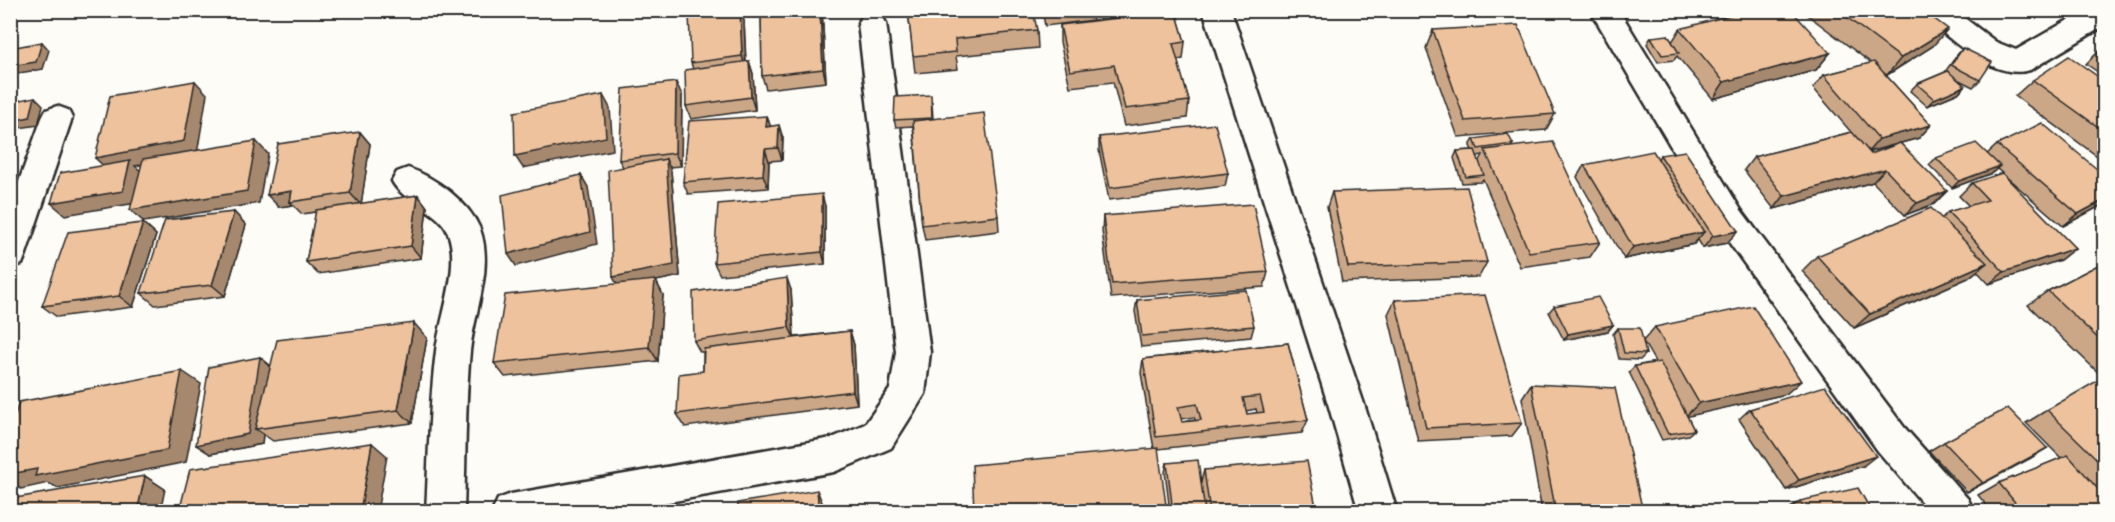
<svg xmlns="http://www.w3.org/2000/svg" width="2115" height="522" font-family="Caveat,sans-serif">
  <rect width="100%" height="100%" fill="#fdfcf7"/>
  <filter id="ink" filterUnits="userSpaceOnUse"><feTurbulence type="fractalNoise" baseFrequency=".0167" numOctaves="2"/><feDisplacementMap in="SourceGraphic" scale="12" xChannelSelector="R" yChannelSelector="G"/><feConvolveMatrix kernelMatrix="1 2 1 2 8 2 1 2 1" color-interpolation-filters="sRGB"/></filter>
  <g filter="url(#ink)">
    <g fill="none" stroke-linecap="round" stroke-linejoin="round">
      <defs>
        <g id="street">
          <polygon points="1203,10 1231,10 1365,407 1397,512 1359,512 1329,407"/>
          <polygon points="1590,10 1619,10 1741,210 1904,427 1968,499 1974,512 1930,512 1878,451 1719,228"/>
          <path d="M1920 10H1954L1996 42 2016 50 2086 10H2104V26L2030 70C1994 81 1951 39 1924 17Z"/>
          <polygon points="872,13 882,16 886,23 930,352 925,394 891,448 834,472 614,512 492,512 498,499 511,494 832,438 865,424 890,389 896,352 858,23 862,16"/>
          <polygon points="57,106 68,110 72,118 26,254 22,264 10,268 10,206 42,118 46,110"/>
          <path d="M408 168C435 177 469 202 480 229 494 268 474 312 470 351 465 404 466 458 464 512H426C429 458 429 404 436 351 440 316 461 267 448 233 439 209 404 204 392 181L397 172Z"/>
        </g>
      </defs>
      <use href="#street" stroke="#2b2b2b" stroke-width="5"/>
      <use href="#street" fill="#fdfcf7" fill-rule="evenodd"/>
    </g>
    <g fill="#cca787" stroke="#2b2b2b" stroke-width="1.5" fill-rule="evenodd">
      <polygon points="761,10 822,10 826,82 766,89 762,76"/>
      <polygon points="908,10 1037,30 1038,48 956,56 958,69 915,73"/>
      <polygon points="1042,10 1093,10 1093,20 1045,26"/>
      <polygon points="1097,10 1199,10 1199,12 1177,15 1185,42 1183,59 1177,60 1189,101 1187,118 1124,126 1113,82 1070,87 1060,42 1060,25 1100,20"/>
      <polygon points="1240,10 1270,10 1241,14"/>
      <polygon points="1801,10 1922,10 1933,46 1887,75 1884,73 1931,125 1919,138 1869,152 1871,154 1947,191 1934,204 1905,215 1873,182 1774,209 1744,170 1754,157 1851,132 1813,88 1824,75 1871,63"/>
      <polygon points="2018,10 2028,10 2023,14"/>
      <polygon points="744,21 746,61 749,61 753,74 755,110 691,119 686,106 693,69 691,63"/>
      <polygon points="1680,29 1830,53 1816,70 1713,99 1677,56 1674,60 1658,62 1647,44 1651,37 1672,42"/>
      <polygon points="1433,30 1555,114 1546,130 1458,137 1426,48"/>
      <polygon points="2104,46 2104,76 2086,64"/>
      <polygon points="1963,48 1980,80 1973,87 1957,79 1965,86 1958,93 1927,106 1910,91 1917,84 1945,72 1957,55"/>
      <polygon points="2033,80 2104,81 2104,161 2015,96"/>
      <polygon points="682,95 681,166 669,167 671,171 680,276 656,281 663,295 658,361 505,377 494,363 617,284 623,167 619,160"/>
      <polygon points="932,103 933,119 998,216 999,231 925,240 922,225 913,126 896,127 894,120"/>
      <polygon points="767,116 770,126 783,138 782,160 769,161 768,188 688,194 683,182"/>
      <polygon points="360,132 370,144 361,204 418,195 427,207 421,258 318,274 306,262 316,212 302,214 293,205 279,207"/>
      <polygon points="1099,137 1228,173 1225,186 1109,200 1099,150"/>
      <path d="M1474 139 1513 144 1511 147 1600 242 1590 257 1520 267 1483 179 1481 182 1462 183 1454 158 1457 151 1472 150 1470 146ZM1483 155 1479 162 1477 156Z"/>
      <polygon points="1997,145 2104,204 2063,226 1997,169 1992,173 1952,188 1929,165 1936,158 1987,154"/>
      <polygon points="1660,155 1727,243 1703,248 1698,240 1694,244 1624,259 1577,177 1584,165 1658,159"/>
      <polygon points="1972,183 2075,248 2060,260 1989,284 1977,271 1968,278 1854,328 1802,271 1817,256 1942,218 1948,212 1969,206 1959,196"/>
      <polygon points="1332,192 1487,262 1479,277 1342,282 1327,207"/>
      <polygon points="825,206 825,264 720,275 714,263"/>
      <polygon points="234,212 246,225 225,296 155,305 141,293"/>
      <polygon points="1103,216 1268,272 1264,287 1111,298 1102,231"/>
      <polygon points="143,223 156,235 133,307 57,317 42,306"/>
      <polygon points="2104,262 2104,378 2028,305 2048,291"/>
      <polygon points="791,290 794,337 850,331 854,345 857,404 685,427 677,414 703,371 703,352 700,352 694,341"/>
      <polygon points="1137,300 1254,326 1251,337 1141,347 1135,311"/>
      <polygon points="1395,300 1522,423 1512,436 1418,441 1388,314"/>
      <polygon points="1554,306 1613,325 1608,331 1564,340 1549,312"/>
      <polygon points="1655,327 1786,394 1687,416 1694,430 1688,435 1662,440 1629,372 1635,366 1655,362 1643,341"/>
      <polygon points="1618,328 1646,354 1640,360 1619,359 1613,334"/>
      <polygon points="427,338 412,423 273,441 263,434 262,444 210,454 260,357 271,366"/>
      <path d="M1288 343 1308 420 1302 433 1158 449H1154L1141 373 1143 359ZM1256 409 1257 413 1247 414 1246 411ZM1194 417 1195 420 1182 422 1181 419Z"/>
      <polygon points="2104,381 2104,512 1992,512 1978,495 1999,483 2061,458 2026,423 2047,410"/>
      <polygon points="1531,384 1643,512 1542,512 1522,398"/>
      <polygon points="1750,409 1863,466 1786,490 1739,419"/>
      <polygon points="1944,442 2047,448 1967,492 1929,451"/>
      <polygon points="1167,463 1201,482 1204,470 1317,512 1170,512 1165,472"/>
      <polygon points="1800,501 1872,512 1776,512 1789,509"/>
    </g>
    <g fill="#a6886e" stroke="#2b2b2b" stroke-width="1.5">
      <polygon points="740,10 744,21 746,69 742,56"/>
      <polygon points="820,10 822,10 826,82 823,69"/>
      <polygon points="1948,29 1933,46 1887,75 1901,58"/>
      <polygon points="42,42 49,50 43,69 13,74 10,72 10,66"/>
      <polygon points="1830,53 1816,70 1713,99 1724,82"/>
      <polygon points="749,61 753,74 755,110 751,97"/>
      <polygon points="195,81 207,94 197,154 135,166 144,174 136,203 65,215 51,203 109,171 95,158"/>
      <polygon points="676,82 682,95 681,166 675,153"/>
      <polygon points="1965,86 1958,93 1927,106 1934,99"/>
      <polygon points="603,95 610,108 613,150 523,168 515,156"/>
      <polygon points="35,97 43,105 38,125 19,128 14,124 10,140 10,117 14,120"/>
      <polygon points="767,116 771,128 766,127"/>
      <polygon points="779,125 783,138 782,160 778,148"/>
      <polygon points="1931,125 1919,138 1868,152 1879,139"/>
      <polygon points="360,132 370,144 361,205 350,193"/>
      <polygon points="256,141 268,154 259,203 144,222 130,210"/>
      <polygon points="765,149 769,161 768,188 763,175"/>
      <polygon points="666,159 671,171 680,276 656,281 663,295 658,361 649,347 613,277"/>
      <polygon points="2000,166 1992,173 1952,188 1959,181"/>
      <polygon points="1885,169 1873,182 1774,209 1784,196"/>
      <polygon points="581,175 588,187 597,244 516,266 508,254"/>
      <polygon points="292,191 290,202 293,205 279,207 267,195"/>
      <polygon points="1947,191 1934,204 1905,215 1917,203"/>
      <polygon points="822,194 825,206 825,264 822,252"/>
      <polygon points="418,195 427,207 421,258 411,246"/>
      <polygon points="2104,200 2104,204 2063,226 2078,214"/>
      <polygon points="234,212 246,225 225,296 212,285"/>
      <polygon points="143,223 156,235 133,307 119,296"/>
      <polygon points="1738,231 1727,243 1703,248 1713,236"/>
      <polygon points="1704,232 1694,244 1624,259 1633,247"/>
      <polygon points="2075,248 2060,260 1989,284 2004,272"/>
      <polygon points="1987,263 1968,278 1854,328 1870,314"/>
      <polygon points="787,278 791,290 794,338 789,327"/>
      <polygon points="414,323 427,338 412,423 398,410"/>
      <polygon points="1613,325 1608,331 1564,340 1568,334"/>
      <polygon points="850,331 854,345 857,404 853,391"/>
      <polygon points="260,357 272,368 255,429 263,434 262,444 210,454 196,445"/>
      <polygon points="182,371 201,384 186,462 58,488 48,483 21,489 10,483 10,474"/>
      <polygon points="1801,381 1786,394 1685,417 1699,403"/>
      <polygon points="372,443 387,456 377,512 360,512"/>
      <polygon points="2047,448 2031,458 1967,492 1983,483"/>
      <polygon points="1876,456 1863,466 1786,490 1799,480"/>
      <polygon points="145,476 165,489 160,512 137,512"/>
      <polygon points="817,490 822,502 823,512 819,512"/>
    </g>
    <g fill="#edc29d" stroke="#2b2b2b" stroke-width="1.5" fill-rule="evenodd">
      <polygon points="718,10 740,10 742,56 691,63 689,14"/>
      <polygon points="761,10 820,10 823,69 762,76"/>
      <polygon points="908,10 1033,10 1037,30 955,39 956,52 913,56"/>
      <polygon points="1045,10 1062,10 1045,13"/>
      <polygon points="1102,10 1117,10 1102,13"/>
      <polygon points="1749,10 1791,10 1830,53 1724,82 1680,29"/>
      <polygon points="1837,10 1922,10 1948,29 1901,58"/>
      <polygon points="1176,11 1185,42 1173,44 1189,101 1125,109 1114,65 1070,71 1060,25"/>
      <polygon points="1518,25 1555,114 1465,121 1433,30"/>
      <polygon points="1668,35 1679,53 1662,55 1651,37"/>
      <polygon points="42,42 36,62 10,66 11,48"/>
      <polygon points="1963,48 1992,62 1980,80 1951,65"/>
      <polygon points="2069,56 2104,81 2104,131 2033,80"/>
      <polygon points="749,61 751,97 686,106 685,70"/>
      <polygon points="1874,62 1931,125 1879,139 1824,75"/>
      <polygon points="1948,71 1965,86 1934,99 1917,84"/>
      <polygon points="195,81 184,141 95,158 110,96"/>
      <polygon points="676,82 675,153 619,160 623,89"/>
      <polygon points="603,95 606,137 515,156 514,112"/>
      <polygon points="931,95 932,118 894,120 895,97"/>
      <polygon points="35,97 30,117 11,121 16,101"/>
      <polygon points="984,113 998,216 922,225 913,121"/>
      <polygon points="767,116 766,127 779,125 778,148 765,149 763,175 683,182 689,121"/>
      <polygon points="2042,123 2104,175 2104,200 2078,214 1997,145"/>
      <polygon points="1215,124 1228,173 1110,188 1099,137"/>
      <polygon points="360,132 350,193 290,202 292,191 267,195 278,144"/>
      <polygon points="1852,132 1871,154 1900,143 1947,191 1917,203 1885,169 1784,196 1754,157"/>
      <polygon points="1508,134 1513,144 1478,149 1474,139"/>
      <polygon points="256,141 247,191 130,210 143,159"/>
      <polygon points="1553,142 1600,242 1529,252 1485,150"/>
      <polygon points="1976,143 2000,166 1959,181 1936,158"/>
      <polygon points="1475,150 1484,175 1466,177 1457,151"/>
      <polygon points="1653,151 1704,232 1633,247 1584,165"/>
      <polygon points="1685,151 1738,231 1713,236 1660,155"/>
      <polygon points="666,159 674,265 613,277 608,170"/>
      <polygon points="130,161 123,191 51,203 60,173"/>
      <polygon points="2002,173 2075,248 2004,272 1948,212 1988,200 1972,183"/>
      <polygon points="581,175 590,232 508,254 502,195"/>
      <polygon points="1467,187 1487,262 1348,267 1332,192"/>
      <polygon points="822,194 822,252 714,263 718,204"/>
      <polygon points="418,195 411,246 306,262 316,210"/>
      <polygon points="1253,204 1268,272 1112,284 1103,216"/>
      <polygon points="1931,208 1987,263 1870,314 1817,256"/>
      <polygon points="234,212 212,285 141,293 165,220"/>
      <polygon points="143,223 119,296 42,306 68,232"/>
      <polygon points="2104,262 2104,344 2048,291"/>
      <polygon points="787,278 789,327 694,341 693,292"/>
      <polygon points="655,280 649,347 494,363 505,295"/>
      <polygon points="1246,290 1254,326 1142,336 1137,300"/>
      <polygon points="1485,295 1522,423 1426,428 1395,300"/>
      <polygon points="1598,297 1613,325 1568,334 1554,306"/>
      <polygon points="1753,306 1801,381 1699,403 1655,327"/>
      <polygon points="414,323 398,410 255,429 277,340"/>
      <polygon points="1618,328 1640,328 1646,354 1624,353"/>
      <polygon points="850,331 853,391 677,414 679,374 703,371 704,349"/>
      <path d="M1288 343 1308 420 1156 437 1143 359ZM1260 396 1264 412 1247 414 1243 398ZM1197 404 1201 420 1182 422 1178 407Z"/>
      <polygon points="260,357 248,434 196,445 209,367"/>
      <polygon points="1660,362 1694,430 1668,434 1635,366"/>
      <polygon points="182,371 167,450 35,476 37,469 10,474 10,432 19,402"/>
      <polygon points="2102,378 2104,381 2104,466 2047,410"/>
      <polygon points="1531,384 1615,388 1643,512 1556,512"/>
      <polygon points="1825,386 1876,456 1799,480 1750,409"/>
      <polygon points="2008,408 2047,448 1983,483 1944,442"/>
      <polygon points="372,443 360,512 179,512 190,469"/>
      <polygon points="1158,448 1167,512 974,512 972,465"/>
      <polygon points="2068,455 2104,496 2104,512 2023,512 1999,483"/>
      <polygon points="1198,460 1205,512 1173,512 1167,463"/>
      <polygon points="1307,461 1317,512 1210,512 1204,470"/>
      <polygon points="145,476 137,512 10,512 10,499"/>
      <polygon points="1858,488 1872,512 1806,512 1800,501"/>
      <polygon points="817,490 819,512 738,512 738,503"/>
      <polygon points="1795,507 1797,512 1776,512"/>
    </g>
  </g>
  <rect width="2115" height="522" fill="none" stroke="#fdfcf7" stroke-width="36"/>
  <rect x="18" y="18" width="2079" height="486" fill="none" stroke="#2b2b2b" stroke-width="2" filter="url(#ink)"/>
</svg>
